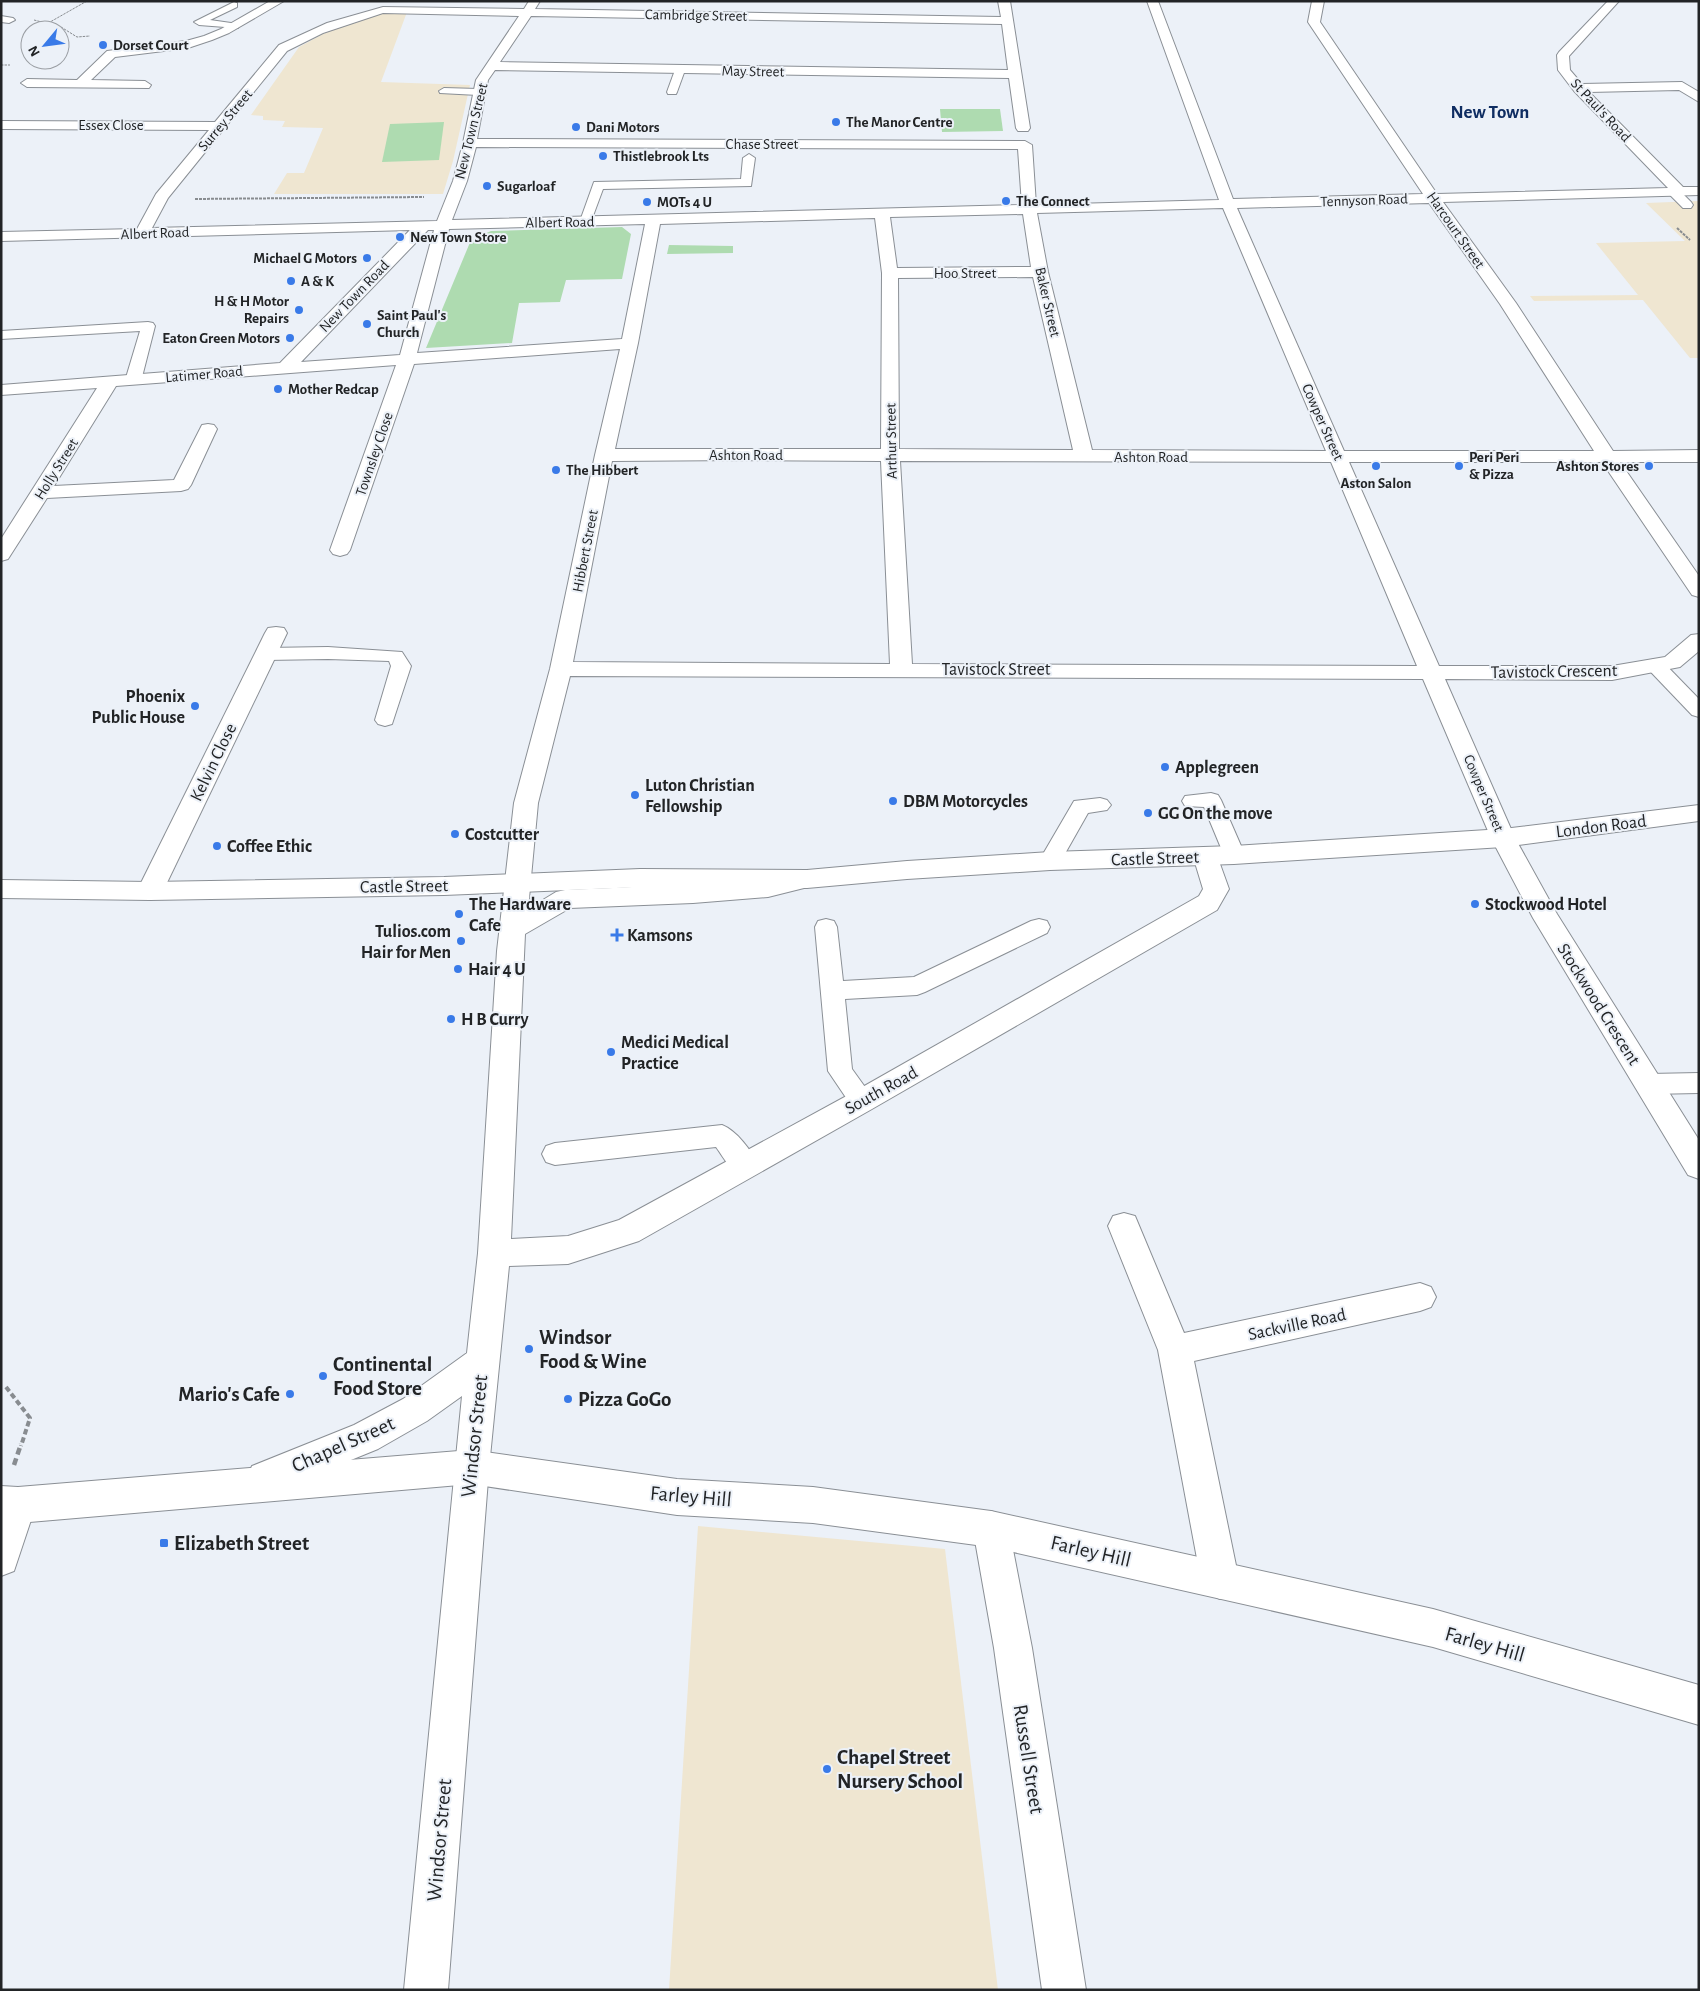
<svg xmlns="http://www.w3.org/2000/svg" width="1700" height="1991" font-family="'Alegreya Sans',sans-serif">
  <rect width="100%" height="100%" fill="#ecf1f8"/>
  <g fill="#efe6d1">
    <polygon points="385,12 407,12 381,82 470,85 453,161 443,194 274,194 287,173 304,173 323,128 282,127 285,121 263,120 263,116 251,115 299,47 332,29"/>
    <polygon points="1699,201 1699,358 1690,358 1643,300 1534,301 1530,296 1638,295 1596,243 1685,241 1646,203"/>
    <polygon points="698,1526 945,1549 998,1990 669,1990"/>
  </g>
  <g fill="#aedbb0">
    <polygon points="940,109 1000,109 1003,131 942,132"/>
    <polygon points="444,122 439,160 382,162 390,124"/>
    <polygon points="622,227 631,234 622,279 566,280 560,302 519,303 512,343 426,348 471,240 491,231"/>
    <polygon points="669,245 733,246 733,253 667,254"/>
  </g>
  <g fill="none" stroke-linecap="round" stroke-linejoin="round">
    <defs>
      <g id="service">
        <polygon points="234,2 237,3 237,7 210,20 238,24 238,28 199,25 194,22"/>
        <polygon points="680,67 685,70 677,92 676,94 668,94 667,92 675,70"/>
        <polygon points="444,88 478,89 483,92 478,95 440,93 439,91"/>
        <polygon points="749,154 755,158 751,186 603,189 590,224 582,224 580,221 594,182 741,179 743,158"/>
        <polygon points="1673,187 1677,188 1691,202 1693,205 1691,208 1683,208 1669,194 1667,191 1669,188"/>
        <polygon points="148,322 153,323 155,326 141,381 138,384 128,384 125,381 140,331 1,339 1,331"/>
        <polygon points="328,647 402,652 411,666 392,724 385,726 378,724 375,720 391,666 389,661 328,659 266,660 259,658 257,654 259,650 266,648"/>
        <polygon points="1655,659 1662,661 1699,699 1699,717 1692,715 1648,669 1645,665 1648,661"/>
        <polygon points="1211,793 1218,795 1221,800 1245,855 1242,860 1234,863 1226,860 1204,807 1185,806 1182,801 1185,796"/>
        <polygon points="1100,798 1107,800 1111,805 1107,810 1088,813 1058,866 1050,869 1042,866 1039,861 1074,801"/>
        <polygon points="826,919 834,921 837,927 843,981 914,977 1031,921 1039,919 1047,921 1050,927 1047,933 925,992 917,995 845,999 852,1069 875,1101 871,1108 862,1111 853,1108 828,1071 815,927 818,921"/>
        <polygon points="1699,1073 1699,1093 1649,1094 1640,1091 1636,1084 1640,1077 1649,1074"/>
        <path d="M722 1125C737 1131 751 1150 758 1165L754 1173C734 1180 727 1162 716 1147L555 1165 546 1162 542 1154 546 1146 555 1143Z"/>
      </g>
      <g id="minor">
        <polygon points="270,1 284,1 229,33 212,40 188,48 115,57 91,80 145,81 151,85 149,88 27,87 21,83 27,79 77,80 107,51 186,41 204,36 221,29"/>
        <path d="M529 1H540L535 9 1001 17 998 1H1010L1030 128 1028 131H1018L1016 128 1009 78 495 70 488 80 477 139 1025 141 1032 145 1036 205 1219 200 1147 1H1158L1233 199 1423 194 1308 22 1312 1H1324L1320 22 1437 194 1668 188 1574 91 1558 70 1557 55 1559 52 1608 1H1619L1569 56 1570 70 1582 84 1682 82 1699 92V102L1679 90 1589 92 1683 187H1699V195L1443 202 1516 303 1613 451 1699 450V462H1620L1699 576V597L1692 595 1602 462H1349L1439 666H1612L1665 657 1691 635 1699 634V651L1680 667 1612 680 1445 679 1515 838 1557 914 1699 1140V1179L1688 1175 1533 918 1491 838 1423 679 570 676 538 803 528 909 556 892 565 890C629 887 692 885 756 880 774 878 795 869 812 874L816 880 812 886 768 897 693 903 570 908 525 934 511 1239 568 1236 619 1220 852 1093 1199 896 1203 889 1193 856 1197 850 1206 847 1215 850 1229 889 1217 910 872 1109 639 1241 568 1264 509 1266 489 1467 448 1990H404L462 1396 427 1421 378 1449 265 1495 252 1490 247 1478 252 1466 354 1425 403 1399 467 1353 478 1253 497 951 514 803 550 669 595 455 620 349 414 364 350 550 347 554 340 556 333 554 330 550 396 365 116 386 54 486 174 480 202 425 208 424 214 425 217 429 191 485 188 489 181 491 47 498 8 559 1 561V539L97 388 1 395V385L280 363 410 230 1 241V232L137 229 156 194 209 130 1 129V121L215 122 279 45 327 23 383 7 524 9ZM383 13 519 16 476 80 463 143 453 181 437 221 152 228 168 198 287 51 323 33ZM531 16 1002 24 1008 70 500 62ZM476 147 1018 149 1022 205 452 220 467 181ZM1429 203 1500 304 1594 451H1344L1237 208ZM1223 208 1326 451 1092 450 1048 272 1037 213ZM1023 214 1031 267 897 268 890 217ZM875 218 882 273 881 449H615L638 343 660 224ZM645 224 622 339 417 353 449 229ZM428 230H434L400 355 301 362ZM1033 277 1073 450 899 449 898 278ZM741 460 881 461 890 664 573 662 612 461ZM900 461 1331 462 1417 666 912 664Z"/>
        <polygon points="1,16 13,18 15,20 9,23 1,22"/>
        <polygon points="276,627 284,628 287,633 163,891 159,897 150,900 141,897 137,891 265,633 268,628"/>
        <polygon points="1124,1213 1135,1216 1184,1333 1420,1283 1431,1287 1436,1297 1431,1307 1420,1311 1194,1361 1239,1580 1233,1593 1220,1599 1207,1593 1201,1580 1158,1350 1108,1226 1113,1216"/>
        <polygon points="18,1487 31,1492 36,1505 14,1571 1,1576 1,1502 5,1492"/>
        <polygon points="991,1511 1004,1516 1009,1529 1032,1648 1086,1990 1042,1990 994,1648 973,1529 978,1516"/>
      </g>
      <polygon id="tertiary" points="1699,805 1699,821 1503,847 1234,864 1050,870 907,879 807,888 640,887 444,895 150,900 1,898 1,880 150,882 444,877 640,869 807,870 907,861 1050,852 1234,846 1503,829"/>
      <polygon id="secondary" points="471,1450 677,1479 813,1487 991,1511 1433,1609 1699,1685 1699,1725 1433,1647 991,1547 813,1523 677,1515 471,1484 18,1523 1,1522 1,1486 18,1487"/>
    </defs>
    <use href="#service" stroke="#8a8f95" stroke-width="2"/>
    <use href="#minor" stroke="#8a8f95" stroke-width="2"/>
    <use href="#tertiary" stroke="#8a8f95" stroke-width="2"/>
    <use href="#secondary" stroke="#8a8f95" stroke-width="2"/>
    <g stroke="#888c90" stroke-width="1" stroke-dasharray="2.5 1" stroke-linecap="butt">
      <polyline points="34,20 61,27 77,37 90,36"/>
      <polyline points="36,30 87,1"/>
      <polyline points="1,65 10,65"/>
    </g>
    <g stroke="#888c90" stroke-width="2" stroke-dasharray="3 1" stroke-linecap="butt">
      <polyline points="195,199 424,197"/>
      <polyline points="1677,228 1690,240"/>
    </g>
    <polyline stroke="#888c90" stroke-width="4" stroke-dasharray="5.5 3" stroke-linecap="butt" points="6,1387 30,1418 21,1446"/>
    <polyline stroke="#888c90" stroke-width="4.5" stroke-dasharray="7 4" stroke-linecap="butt" points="14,1465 21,1444"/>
    <use href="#service" fill="#fff" fill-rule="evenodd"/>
    <use href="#minor" fill="#fff" fill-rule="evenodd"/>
    <use href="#tertiary" fill="#fff" fill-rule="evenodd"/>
    <use href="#secondary" fill="#fff" fill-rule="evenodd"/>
  </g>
  <g fill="#397ae8" stroke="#ecf1f8" stroke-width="2">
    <circle cx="103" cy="45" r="5"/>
    <circle cx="836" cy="122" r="5"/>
    <circle cx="576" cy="127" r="5"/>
    <circle cx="603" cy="156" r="5"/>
    <circle cx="487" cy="186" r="5"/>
    <circle cx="1006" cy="201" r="5"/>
    <circle cx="647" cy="202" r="5"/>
    <circle cx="400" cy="237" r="5"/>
    <circle cx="367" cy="258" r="5"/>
    <circle cx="291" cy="281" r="5"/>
    <circle cx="299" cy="310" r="5"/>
    <circle cx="367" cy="324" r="5"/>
    <circle cx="290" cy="338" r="5"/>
    <circle cx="278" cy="389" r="5"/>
    <circle cx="1376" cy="466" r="5"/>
    <circle cx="1459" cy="466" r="5"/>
    <circle cx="1649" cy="466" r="5"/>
    <circle cx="556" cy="470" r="5"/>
    <circle cx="195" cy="706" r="5"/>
    <circle cx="1165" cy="767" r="5"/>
    <circle cx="635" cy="795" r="5"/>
    <circle cx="893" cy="801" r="5"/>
    <circle cx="1148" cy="813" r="5"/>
    <circle cx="455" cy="834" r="5"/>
    <circle cx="217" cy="846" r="5"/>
    <circle cx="1475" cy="904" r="5"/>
    <circle cx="459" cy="914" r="5"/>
    <path d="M614.5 927.5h5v5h5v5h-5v5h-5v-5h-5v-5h5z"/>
    <circle cx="461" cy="941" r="5"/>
    <circle cx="458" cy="969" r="5"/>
    <circle cx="451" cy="1019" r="5"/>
    <circle cx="611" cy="1052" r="5"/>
    <circle cx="529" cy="1349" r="5"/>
    <circle cx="323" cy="1376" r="5"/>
    <circle cx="290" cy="1394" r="5"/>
    <circle cx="568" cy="1399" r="5"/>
    <rect x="159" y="1538" width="10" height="10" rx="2.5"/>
    <circle cx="827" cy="1769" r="5"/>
  </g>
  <g text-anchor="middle" stroke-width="4" stroke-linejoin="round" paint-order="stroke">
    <g font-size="15" fill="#222426" stroke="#ecf1f8">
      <text transform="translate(696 15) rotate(1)" y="5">Cambridge Street</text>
      <text transform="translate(753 71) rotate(1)" y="5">May Street</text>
      <text transform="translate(1601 110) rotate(47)" y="5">St Paul's Road</text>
      <text transform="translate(225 120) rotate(-50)" y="5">Surrey Street</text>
      <text x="111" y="130">Essex Close</text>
      <text transform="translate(471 131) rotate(-76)" y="5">New Town Street</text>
      <text x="762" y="149">Chase Street</text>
      <text transform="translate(1364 200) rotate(-2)" y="5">Tennyson Road</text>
      <text transform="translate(560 222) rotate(-1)" y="5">Albert Road</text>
      <text transform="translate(1456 230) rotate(55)" y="5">Harcourt Street</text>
      <text transform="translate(155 233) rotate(-2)" y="5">Albert Road</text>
      <text x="965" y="278">Hoo Street</text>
      <text transform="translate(354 296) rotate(-46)" y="5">New Town Road</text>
      <text transform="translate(1048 302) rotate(77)" y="5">Baker Street</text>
      <text transform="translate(204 374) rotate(-5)" y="5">Latimer Road</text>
      <text transform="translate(1323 422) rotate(66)" y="5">Cowper Street</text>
      <text transform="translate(891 441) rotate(-91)" y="5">Arthur Street</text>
      <text transform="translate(374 454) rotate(-71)" y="5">Townsley Close</text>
      <text x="746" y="460">Ashton Road</text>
      <text x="1151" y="462">Ashton Road</text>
      <text transform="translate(56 469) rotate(-58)" y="5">Holly Street</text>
      <text transform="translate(585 551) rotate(-79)" y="5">Hibbert Street</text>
      <text transform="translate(1484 793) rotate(67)" y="5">Cowper Street</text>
    </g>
    <g font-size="15" font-weight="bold" fill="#222426" stroke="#ecf1f8" text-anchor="start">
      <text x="113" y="50">Dorset Court</text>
      <text x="846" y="127">The Manor Centre</text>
      <text x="586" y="132">Dani Motors</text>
      <text x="613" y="161">Thistlebrook Lts</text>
      <text x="497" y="191">Sugarloaf</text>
      <text x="1016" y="206">The Connect</text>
      <text x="657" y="207">MOTs 4 U</text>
      <text x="410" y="242">New Town Store</text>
      <text x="357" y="263" text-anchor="end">Michael G Motors</text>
      <text x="301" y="286">A &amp; K</text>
      <text x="289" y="306" text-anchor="end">H &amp; H Motor<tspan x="289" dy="17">Repairs</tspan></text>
      <text x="377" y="320">Saint Paul's<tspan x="377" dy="17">Church</tspan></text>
      <text x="280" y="343" text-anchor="end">Eaton Green Motors</text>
      <text x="288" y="394">Mother Redcap</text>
      <text x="1469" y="462">Peri Peri<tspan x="1469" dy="17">&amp; Pizza</tspan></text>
      <text x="1639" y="471" text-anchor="end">Ashton Stores</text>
      <text x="566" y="475">The Hibbert</text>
      <text x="1376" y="488" text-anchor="middle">Aston Salon</text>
    </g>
    <g font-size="18" fill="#222426" stroke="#ecf1f8">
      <text x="996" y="675">Tavistock Street</text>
      <text transform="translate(1554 671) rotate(-1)" y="6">Tavistock Crescent</text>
      <text transform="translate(213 762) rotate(-64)" y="6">Kelvin Close</text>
      <text transform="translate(1601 826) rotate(-7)" y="6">London Road</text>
      <text transform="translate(1155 858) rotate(-2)" y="6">Castle Street</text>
      <text transform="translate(404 886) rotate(-1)" y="6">Castle Street</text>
      <text transform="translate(1599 1004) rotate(58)" y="6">Stockwood Crescent</text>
      <text transform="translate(881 1090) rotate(-29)" y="6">South Road</text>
      <text transform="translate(1297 1324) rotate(-12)" y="6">Sackville Road</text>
    </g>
    <g font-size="18" font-weight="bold" fill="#222426" stroke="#ecf1f8" text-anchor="start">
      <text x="185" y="702" text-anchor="end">Phoenix<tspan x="185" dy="21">Public House</tspan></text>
      <text x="1175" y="773">Applegreen</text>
      <text x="645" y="791">Luton Christian<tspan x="645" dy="21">Fellowship</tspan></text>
      <text x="903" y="807">DBM Motorcycles</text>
      <text x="1158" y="819">GG On the move</text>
      <text x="465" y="840">Costcutter</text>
      <text x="227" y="852">Coffee Ethic</text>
      <text x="469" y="910">The Hardware<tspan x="469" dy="21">Cafe</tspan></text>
      <text x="1485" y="910">Stockwood Hotel</text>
      <text x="451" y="937" text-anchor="end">Tulios.com<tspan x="451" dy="21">Hair for Men</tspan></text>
      <text x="627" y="941">Kamsons</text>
      <text x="468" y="975">Hair 4 U</text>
      <text x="461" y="1025">H B Curry</text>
      <text x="621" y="1048">Medici Medical<tspan x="621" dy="21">Practice</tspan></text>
    </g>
    <g font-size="19" font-weight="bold" fill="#0f2d62" stroke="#ecf1f8">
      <text x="1490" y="118">New Town</text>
    </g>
    <g font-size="21" font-weight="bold" fill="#222426" stroke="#ecf1f8" text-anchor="start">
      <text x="539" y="1344">Windsor<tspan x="539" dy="24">Food &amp; Wine</tspan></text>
      <text x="333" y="1371">Continental<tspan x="333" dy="24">Food Store</tspan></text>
      <text x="280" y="1401" text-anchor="end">Mario's Cafe</text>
      <text x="578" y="1406">Pizza GoGo</text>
      <text x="174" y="1550">Elizabeth Street</text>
      <text x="837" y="1764">Chapel Street<tspan x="837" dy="24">Nursery School</tspan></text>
    </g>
    <g font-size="21" fill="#222426" stroke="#ecf1f8">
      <text transform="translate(474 1436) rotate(-84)" y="7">Windsor Street</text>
      <text transform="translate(343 1444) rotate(-24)" y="7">Chapel Street</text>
      <text transform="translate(691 1496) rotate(5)" y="7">Farley Hill</text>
      <text transform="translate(1091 1551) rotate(13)" y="7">Farley Hill</text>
      <text transform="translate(1485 1644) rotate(16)" y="7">Farley Hill</text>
      <text transform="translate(1029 1759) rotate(81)" y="7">Russell Street</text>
      <text transform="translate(439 1840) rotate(-85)" y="7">Windsor Street</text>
    </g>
  </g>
  <rect width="1700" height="1991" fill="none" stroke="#222426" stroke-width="5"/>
  <g transform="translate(45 45) rotate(241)"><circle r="24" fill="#ecf1f8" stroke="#9b9fa4"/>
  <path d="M0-4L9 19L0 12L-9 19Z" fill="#397ae8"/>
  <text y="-8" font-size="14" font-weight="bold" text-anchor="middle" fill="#222426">N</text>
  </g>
</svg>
